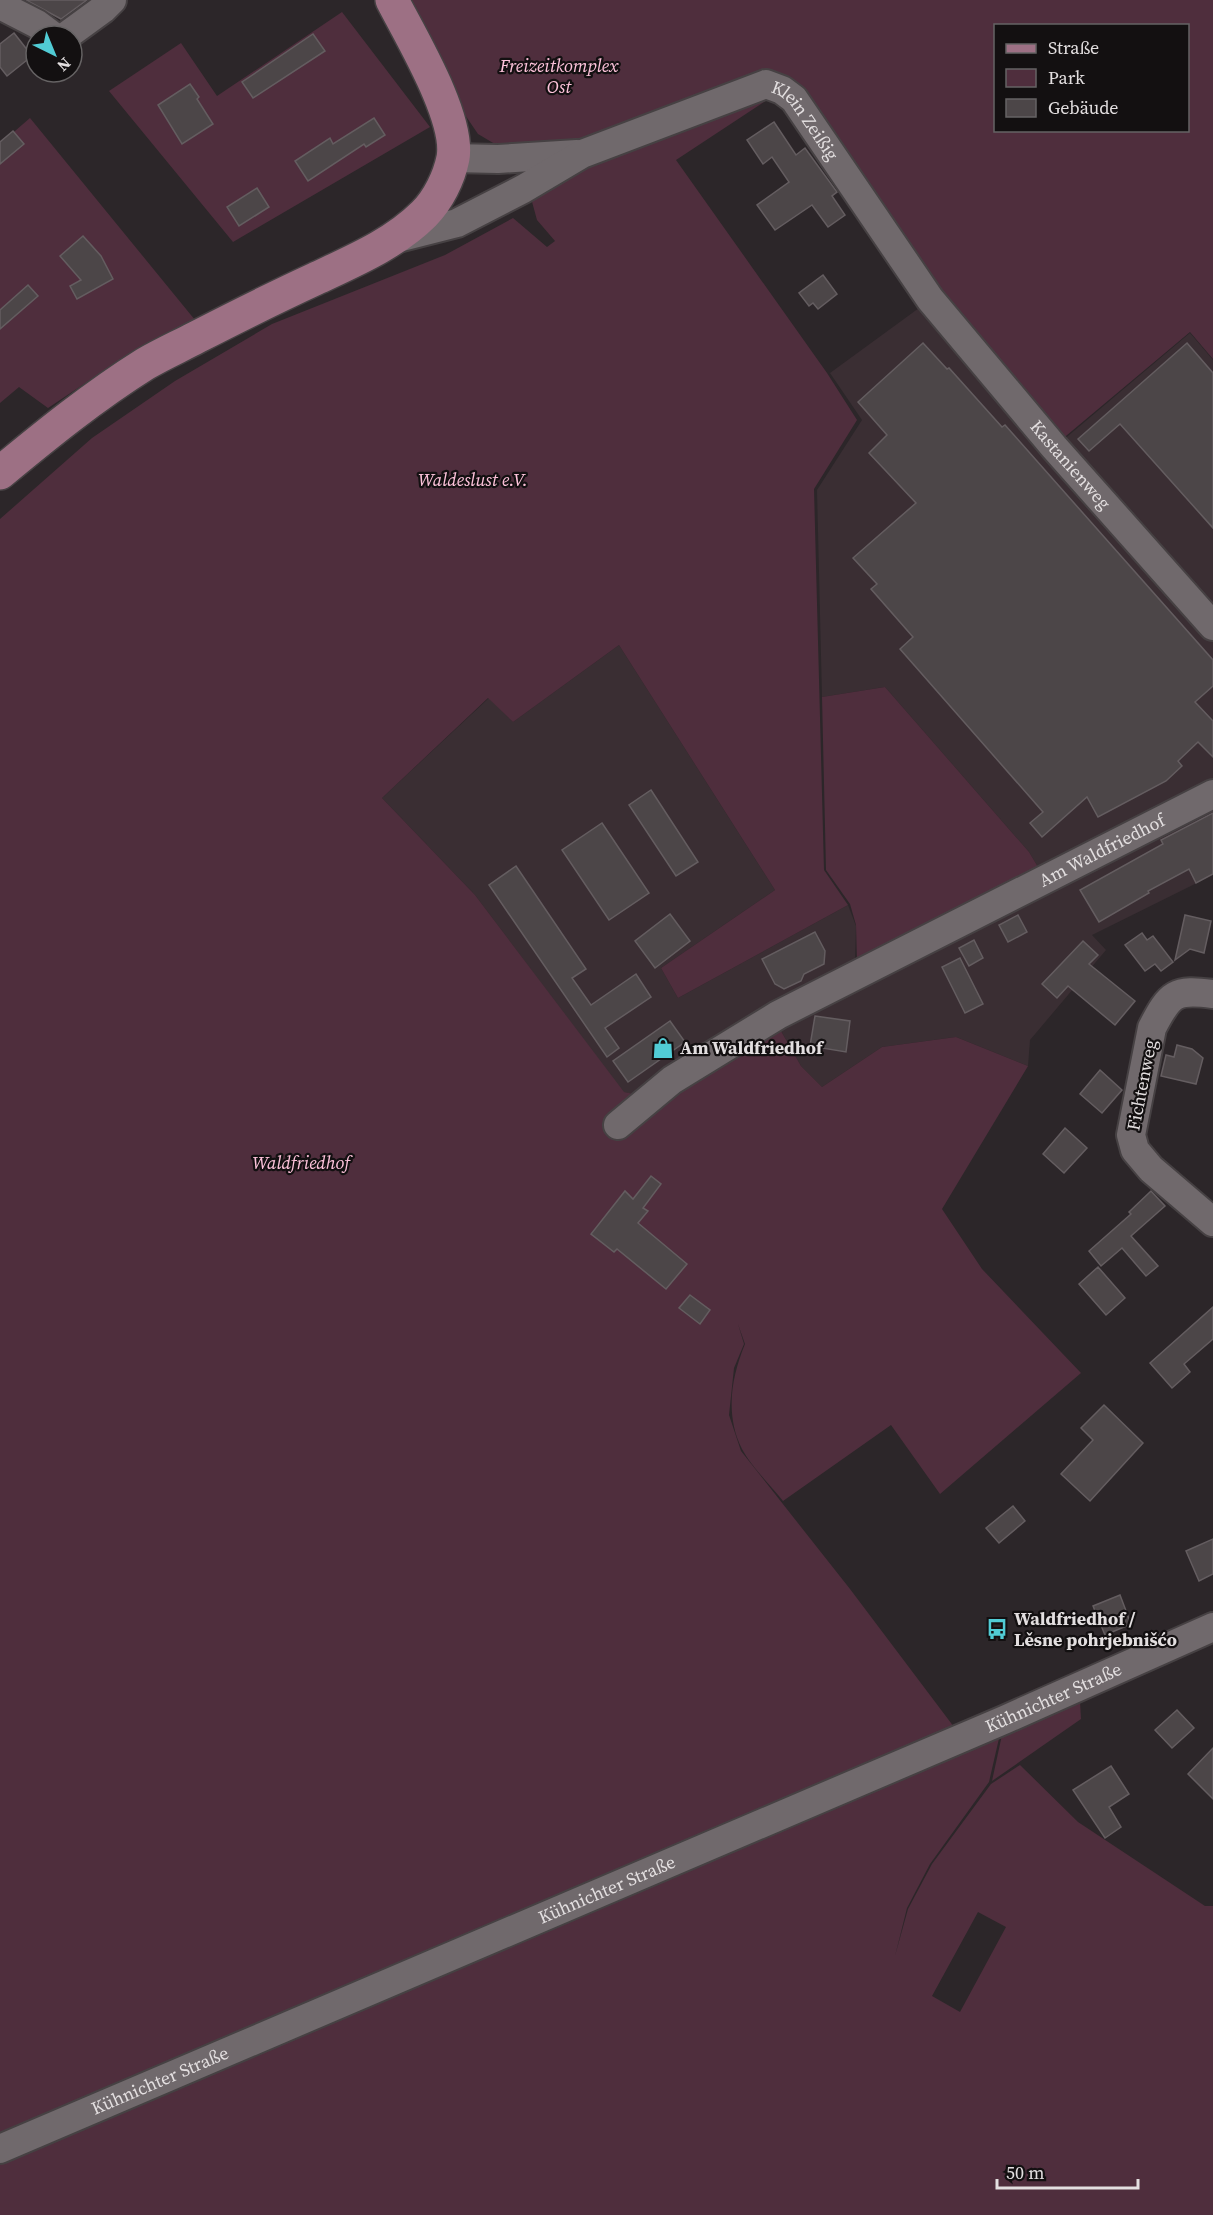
<svg xmlns="http://www.w3.org/2000/svg" width="1213" height="2215" font-family="'Source Serif 4',serif">
  <rect width="100%" height="100%" fill="#2c2629"/>
  <g fill="#3a2e33">
    <polygon points="930,300 1213,628 1213,875 1092,935 1106,950 1030,1040 1028,1066 956,1037 882,1047 822,1087 801,1066 781,1031 859,989 1038,867 1029,852 885,687 822,697 817,490 862,420 830,373"/>
    <polygon points="1190,333 1213,360 1213,624 1055,447"/>
    <polygon points="619,645 775,890 661,968 678,998 848,905 856,926 855,962 649,1097 623,1092 475,895 382,798 489,698 513,722"/>
  </g>
  <g fill="#4f2e3d" fill-rule="evenodd">
    <path d="M407 0H1213V359L1190 332 1054 446 782 90 676 160 827 373 857 420 814 489 824 870 848 905 678 998 661 968 775 890 619 645 513 722 488 698 382 798 475 895 624 1092 649 1097 722 1064 781 1031 801 1066 822 1087 882 1047 956 1037 1028 1066 942 1209 982 1269 1081 1373 940 1494 891 1425 783 1501C771 1486 751 1466 742 1449 725 1415 731 1378 745 1344L738 1324 744 1344 734 1368 729 1415 741 1451 850 1589 954 1727 0 2148V519L92 438 175 381 272 324 445 255 513 218 547 247 555 241 537 220 531 198 582 153 505 150 478 134 461 109ZM996 26H1188V130H996Z"/>
    <polygon points="342,12 430,127 233,242 109,91 181,43 217,96"/>
    <polygon points="30,118 195,320 96,376 48,408 19,387 0,403 0,144"/>
    <polygon points="885,687 1029,852 1038,867 857,962 856,925 850,904 826,870 822,697"/>
    <polygon points="1079,1685 1081,1719 992,1781 1005,1721"/>
    <path d="M1003 1721 989 1782 930 1864 907 1908 895 1956 908 1909 932 1864 991 1784 1020 1765 1078 1822 1205 1906H1213V2215H0V2150ZM978 1912 1006 1927 960 2012 932 1996Z"/>
  </g>
  <g fill="#4c4648" stroke="#645d60" stroke-width="1.5">
    <polygon points="26,0 87,0 61,19"/>
    <polygon points="14,33 32,56 7,76 0,67 0,44"/>
    <polygon points="313,34 325,51 253,98 242,82"/>
    <polygon points="190,84 199,97 197,99 213,124 182,144 158,105"/>
    <polygon points="374,118 385,135 366,147 364,144 308,181 295,161 330,138 333,144"/>
    <polygon points="774,122 796,155 805,148 837,192 832,196 845,215 828,227 812,205 775,230 757,205 789,182 772,157 763,164 747,140"/>
    <polygon points="13,131 24,144 0,164 0,142"/>
    <polygon points="257,188 269,207 239,226 227,207"/>
    <polygon points="83,236 101,256 113,279 77,299 70,286 81,280 60,256"/>
    <polygon points="823,275 837,294 818,309 813,303 809,306 799,293"/>
    <polygon points="28,285 38,296 0,329 0,310"/>
    <polygon points="923,343 947,369 949,368 1002,427 1005,425 1213,660 1213,686 1195,702 1213,721 1213,757 1198,742 1178,761 1182,766 1166,781 1098,817 1087,797 1042,837 1030,823 1043,812 900,649 913,637 871,589 877,584 853,558 916,503 869,453 887,435 858,402"/>
    <polygon points="1187,343 1213,373 1213,528 1120,424 1089,451 1078,439"/>
    <polygon points="651,790 698,862 676,876 629,805"/>
    <polygon points="1213,813 1213,874 1196,883 1189,869 1148,891 1149,893 1099,922 1080,890 1163,844 1161,840"/>
    <polygon points="602,823 649,893 609,920 562,850"/>
    <polygon points="516,866 586,969 572,978 591,1005 636,974 651,997 605,1028 619,1048 607,1057 489,885"/>
    <polygon points="670,914 690,941 655,968 635,941"/>
    <polygon points="1018,915 1027,932 1008,942 999,925"/>
    <polygon points="1185,915 1211,921 1204,953 1190,949 1175,960"/>
    <polygon points="815,932 825,951 824,964 804,974 801,981 784,989 775,984 762,959"/>
    <polygon points="1142,933 1147,940 1153,936 1173,962 1161,971 1155,964 1145,971 1125,945"/>
    <polygon points="974,940 983,958 969,966 959,948"/>
    <polygon points="1083,941 1098,955 1089,964 1135,1001 1115,1025 1068,986 1057,998 1042,984"/>
    <polygon points="960,958 983,1004 965,1013 942,967"/>
    <polygon points="815,1016 850,1021 846,1052 810,1046"/>
    <polygon points="670,1021 685,1042 628,1082 613,1061"/>
    <polygon points="1177,1045 1192,1049 1203,1058 1196,1084 1161,1076 1166,1055 1174,1057"/>
    <polygon points="1100,1070 1122,1090 1102,1113 1080,1094"/>
    <polygon points="1065,1128 1087,1148 1064,1173 1043,1154"/>
    <polygon points="651,1176 661,1184 643,1208 648,1211 638,1223 687,1264 666,1289 617,1249 614,1252 591,1234 625,1191 633,1199"/>
    <polygon points="1151,1191 1165,1206 1131,1236 1158,1266 1146,1276 1122,1248 1101,1266 1089,1251 1131,1214 1129,1212"/>
    <polygon points="1098,1267 1125,1298 1106,1315 1079,1284"/>
    <polygon points="690,1295 710,1310 700,1324 679,1308"/>
    <polygon points="1213,1307 1213,1339 1184,1364 1190,1372 1172,1388 1150,1363"/>
    <polygon points="1104,1405 1143,1443 1090,1501 1061,1474 1093,1440 1081,1428"/>
    <polygon points="1013,1506 1025,1521 999,1543 986,1528"/>
    <polygon points="1213,1539 1213,1574 1199,1581 1186,1551"/>
    <polygon points="1120,1595 1131,1624 1105,1635 1093,1606"/>
    <polygon points="1177,1710 1194,1728 1172,1748 1155,1730"/>
    <polygon points="1213,1748 1213,1799 1188,1774"/>
    <polygon points="1111,1766 1129,1794 1109,1807 1121,1827 1105,1838 1073,1790"/>
  </g>
  <g fill="none" stroke-linecap="round" stroke-linejoin="round">
    <defs>
      <g id="minor">
        <polyline points="0,5 37,24 53,36"/>
        <polyline points="66,36 103,9 112,0"/>
        <polyline points="453,158 498,159 577,154"/>
        <path id="s1" d="M394 239 457 223 523 189 582 154 766 84 782 90 794 99 930 299 1054 447 1213 626"/>
        <path d="M1213 994C1175 989 1170 993 1152 1028L1131 1135 1135 1150 1151 1169 1213 1222"/>
        <path id="s2" d="M618 1125 672 1080 778 1015 1213 794"/>
        <path id="s3" d="M0 2149 1004 1720 1213 1627"/>
      </g>
      <path id="major" d="M0 473C47 434 94 396 145 364 162 354 180 346 197 337 236 317 276 297 315 279 353 261 394 244 424 214 438 200 449 178 453 158 460 118 411 37 392 0"/>
    </defs>
    <use href="#minor" stroke="#464143" stroke-width="32"/>
    <use href="#major" stroke="#464143" stroke-width="36"/>
    <use href="#minor" stroke="#70696c" stroke-width="28"/>
    <use href="#major" stroke="#9d7084" stroke-width="33"/>
  </g>
  <defs>
    <symbol id="shop-bare" viewBox="-9 -9 18 18"><path d="M-5-2.5h2.3a2.7 3.5 0 0 1 5.4 0H5L5.5 6h-11ZM-1.5-2.5h3a1.5 2.3 0 0 0-3 0Z" fill="#51ccd5" stroke="#131011" stroke-width="2.5" paint-order="stroke"/></symbol>
    <symbol id="bus-bare" viewBox="-9 -9 18 18"><path d="M-5-6H5V4H4V6H2V4H-2V6H-4V4H-5ZM-3.5-4V0h7V-4ZM-3.5 1.2v1.5H-2V1.2ZM2 1.2v1.5H3.5V1.2Z" fill="#51ccd5" stroke="#131011" stroke-width="2.5" paint-order="stroke"/></symbol>
  </defs>
  <g fill-rule="evenodd">
    <use href="#shop-bare" x="648" y="1033" width="30" height="30"/>
    <use href="#bus-bare" x="982" y="1614" width="30" height="30"/>
  </g>
  <g text-anchor="middle" stroke-width="4.5" stroke-linejoin="round" paint-order="stroke">
    <g font-size="18" font-style="italic" fill="#fec3db" stroke="#131011">
      <text x="559" y="72">Freizeitkomplex<tspan x="559" dy="21">Ost</tspan></text>
      <text x="473" y="486">Waldeslust e.V.</text>
      <text x="301" y="1169">Waldfriedhof</text>
    </g>
    <g font-size="18" fill="#e3dfe0" stroke="#131011">
      <text dy="6" stroke="none"><textPath href="#s1" startOffset="460">Klein Zeißig</textPath></text>
      <text dy="6" stroke="none"><textPath href="#s1" startOffset="896">Kastanienweg</textPath></text>
      <text dy="6" stroke="none"><textPath href="#s2" startOffset="558">Am Waldfriedhof</textPath></text>
      <text transform="translate(1142 1085) rotate(-79)" y="6">Fichtenweg</text>
      <text dy="6" stroke="none"><textPath href="#s3" startOffset="1146">Kühnichter Straße</textPath></text>
      <text dy="6" stroke="none"><textPath href="#s3" startOffset="660">Kühnichter Straße</textPath></text>
      <text dy="6" stroke="none"><textPath href="#s3" startOffset="174">Kühnichter Straße</textPath></text>
    </g>
    <g font-size="18" font-weight="bold" fill="#e3dfe0" stroke="#131011" text-anchor="start">
      <text x="680" y="1054">Am Waldfriedhof</text>
      <text x="1014" y="1625">Waldfriedhof /<tspan x="1014" dy="21">Lěsne pohrjebnišćo</tspan></text>
    </g>
  </g>
  <rect x="994" y="24" width="195" height="108" fill="#131011" stroke="#666364" stroke-width="1.5"/>
  <rect x="1006" y="44" width="30" height="9" fill="#9d7084" stroke="#666364" stroke-width="1.5"/>
  <text x="1048" y="54" font-size="18" fill="#e3dfe0">Straße</text>
  <rect x="1006" y="69" width="30" height="18" fill="#4f2e3d" stroke="#666364" stroke-width="1.5"/>
  <text x="1048" y="84" font-size="18" fill="#e3dfe0">Park</text>
  <rect x="1006" y="99" width="30" height="18" fill="#4c4648" stroke="#666364" stroke-width="1.5"/>
  <text x="1048" y="114" font-size="18" fill="#e3dfe0">Gebäude</text>
  <g transform="translate(54 54) rotate(137)"><circle r="28" fill="#131011" stroke="#666364" stroke-width="1.5"/>
  <path d="M0-4.5L10 22L0 15L-10 22Z" fill="#51ccd5"/>
  <text y="-9" font-size="16" font-weight="bold" text-anchor="middle" fill="#e3dfe0">N</text>
  </g>
  <path d="M997 2179v9h141v-9" fill="none" stroke="#e3dfe0" stroke-width="3"/>
  <text x="1006" y="2179" font-size="18" fill="#e3dfe0" stroke="#131011" stroke-width="4.5" paint-order="stroke">50 m</text>
</svg>
